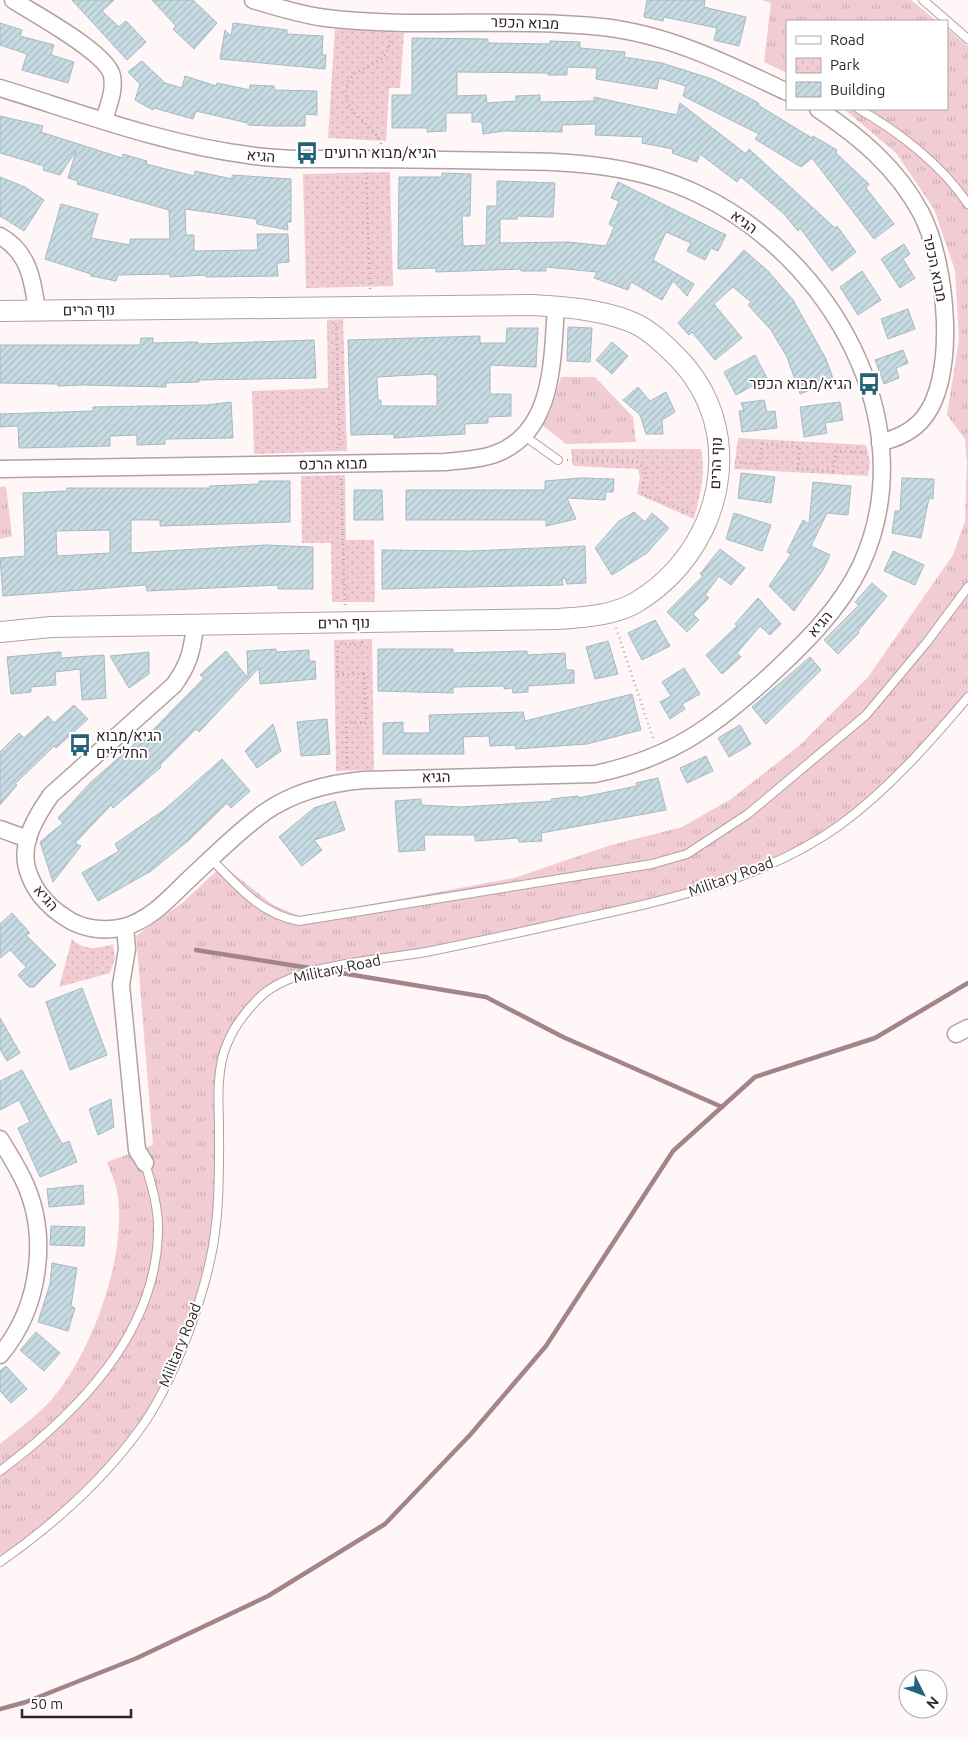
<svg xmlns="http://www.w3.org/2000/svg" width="968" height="1739" font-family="Ubuntu,Heebo,sans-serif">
  <defs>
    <pattern id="grass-tufts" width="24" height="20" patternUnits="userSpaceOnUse" patternTransform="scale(1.25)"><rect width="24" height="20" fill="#f1ccd2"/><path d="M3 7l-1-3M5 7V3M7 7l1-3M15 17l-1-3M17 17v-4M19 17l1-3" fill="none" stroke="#cfafb4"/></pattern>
    <pattern id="park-dots" width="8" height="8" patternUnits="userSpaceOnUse" patternTransform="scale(1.25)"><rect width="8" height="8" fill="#f1ccd2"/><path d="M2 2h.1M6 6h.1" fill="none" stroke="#cfafb4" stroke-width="1.8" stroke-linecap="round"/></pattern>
    <pattern id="building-hatch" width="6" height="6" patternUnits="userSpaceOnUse" patternTransform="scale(1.25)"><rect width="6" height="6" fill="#c7dbe3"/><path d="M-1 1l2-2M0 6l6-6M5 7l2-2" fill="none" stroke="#abbcc3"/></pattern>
  </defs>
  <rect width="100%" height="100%" fill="#fff6f7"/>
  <g fill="url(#grass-tufts)">
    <polygon points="762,0 911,0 937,21 787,21 787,73 764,62 771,3"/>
    <path d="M947 29 968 46V691C928 739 887 789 835 824 758 877 665 897 576 916 526 927 477 939 427 948 380 957 295 960 260 992 245 1006 229 1025 222 1045 215 1067 215 1094 215 1117 215 1153 217 1190 213 1226 205 1289 173 1376 137 1429 105 1475 46 1526 0 1558V1444C17 1430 37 1416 52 1399 93 1351 128 1254 117 1191 115 1181 110 1171 107 1162L153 1145 136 936 182 903 223 865 273 905 302 917 514 878 611 845 682 827 731 799 799 746 868 677 953 555 965 521 967 462 965 439 947 415 959 339 955 270 934 209 896 153 844 109H947Z"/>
    <polygon points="561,377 595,377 633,417 636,442 566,444 541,424 550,413"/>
    <polygon points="6,486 12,536 0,539 0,487"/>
  </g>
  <g fill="url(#park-dots)">
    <polygon points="335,29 404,33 400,88 389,88 386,141 328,138"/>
    <polygon points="390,172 393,286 306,288 303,174"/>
    <polygon points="343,319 347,451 254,454 252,391 328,388 327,320"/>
    <polygon points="738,438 866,445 870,461 868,476 734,469"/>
    <path d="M571 449H701C706 474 700 495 694 519L637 494 640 477 638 469 573 466Z"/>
    <polygon points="345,475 346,540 374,540 375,602 332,602 331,543 302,543 301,476"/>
    <polygon points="372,639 374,770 336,771 334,640"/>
    <path d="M72 939C85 951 97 949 113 944L115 958 110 973 59 987Z"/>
  </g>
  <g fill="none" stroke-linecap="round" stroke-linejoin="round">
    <g stroke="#a2848a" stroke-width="4.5">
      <polyline points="196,950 316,969"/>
      <polyline points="323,970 486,997 563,1037 722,1107"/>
      <polyline points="0,1709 26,1702 137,1658 268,1596 385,1524 470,1435 546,1346 673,1151 755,1077 875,1038 968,983"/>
    </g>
  </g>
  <g fill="url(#building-hatch)" stroke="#a6bac2" fill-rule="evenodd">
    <polygon points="72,0 114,0 102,11 119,27 126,21 146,42 127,60"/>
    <polygon points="152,0 193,0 217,23 194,49 173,29 176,26"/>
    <polygon points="647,0 705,0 704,7 746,17 739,46 714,40 717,28 664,17 663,21 644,17"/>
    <polygon points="0,23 22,30 20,36 54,45 51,55 74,62 68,83 22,70 27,54 0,45"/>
    <polygon points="233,23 287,30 287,34 323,36 322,55 326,55 325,69 220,59 225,30 231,36"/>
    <polygon points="412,38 488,39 488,43 550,44 550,41 580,42 580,48 625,52 624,57 662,63 712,79 759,103 758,105 812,138 813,136 837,150 836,153 869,184 866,188 894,224 874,239 812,158 801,167 755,139 759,134 683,96 686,86 659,78 657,89 596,79 597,68 567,67 567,75 548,75 548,73 457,72 457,96 486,95 487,103 516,101 516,96 540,95 540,102 594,101 594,97 677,115 680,103 746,154 749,149 835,228 837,226 856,252 832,271 800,228 798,231 784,214 741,177 737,182 700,154 697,162 672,153 673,149 642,143 643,137 595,135 596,124 562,125 562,132 504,131 483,134 482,122 472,122 472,113 446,113 446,131 427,132 427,128 392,128 392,95 412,95"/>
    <polygon points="142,61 165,83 182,88 185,76 216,86 217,83 250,90 250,85 274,86 274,90 317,91 317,115 305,114 305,126 272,126 248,125 248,123 196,111 193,119 154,108 153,110 135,100 140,84 128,72"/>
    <polygon points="0,116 43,126 41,132 122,158 123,154 147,161 146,164 194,176 195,171 232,179 232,175 291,179 291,222 287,222 288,230 257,224 256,219 185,209 186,235 194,235 194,251 258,250 257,234 288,234 289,262 277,263 278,276 206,277 206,275 170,277 170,274 118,275 116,281 91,276 91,274 45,259 61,204 98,214 91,238 130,245 130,239 170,239 169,210 77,184 78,181 68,178 76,151 60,175 43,170 44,166 0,153"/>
    <polygon points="442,173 471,174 470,216 462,216 463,246 486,245 487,206 497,206 497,181 555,183 553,217 517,216 517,219 500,219 500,243 568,242 606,246 614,227 609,224 619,201 611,198 618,182 726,235 718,251 711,248 705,260 687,251 691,243 666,232 653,260 694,284 687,296 673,281 662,300 631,282 628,290 594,278 597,272 546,267 546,271 521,271 521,269 436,272 436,268 398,269 399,177 442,177"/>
    <polygon points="0,177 25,187 44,200 24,231 0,216"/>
    <polygon points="904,244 910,254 903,259 915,278 900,288 881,259"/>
    <polygon points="744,250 768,271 793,300 826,359 834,381 800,394 787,357 771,330 748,305 751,302 733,287 714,304 742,338 715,360 692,332 689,335 678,323"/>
    <polygon points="862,271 881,300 858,315 840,287"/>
    <polygon points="908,309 915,329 888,339 881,319"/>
    <polygon points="568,327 592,328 590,362 567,361"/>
    <path d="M507 328H538L536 367 490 365V394H511V416L488 417V423L465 424V434L394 438V434L351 435 348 340 480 336V343H506ZM432 374 437 376V406H381V400H378L377 377Z"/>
    <polygon points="141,338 153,338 153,343 198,342 198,344 314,340 316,378 199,380 199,382 166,383 166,387 83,385 58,386 58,384 0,383 0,345 140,345"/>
    <polygon points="612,342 628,356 612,374 596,360"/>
    <polygon points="903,350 908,363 896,368 899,378 884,384 875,360"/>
    <polygon points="755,355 767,378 736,395 724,372"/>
    <polygon points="638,387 650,401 666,392 675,412 662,420 663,434 646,434 640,415 623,400"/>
    <polygon points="764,400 767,412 775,411 777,428 742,432 739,411 744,410 741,403"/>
    <polygon points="231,402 233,438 165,439 165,444 137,445 137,435 110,436 110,446 19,448 18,426 0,427 0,414 93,411 93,407 207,405"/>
    <polygon points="840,402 843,420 825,423 827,433 804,437 800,407"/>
    <polygon points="741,473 775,477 771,503 738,498"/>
    <polygon points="580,478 614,479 613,492 606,492 605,500 567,498 576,519 546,526 546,520 406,520 406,490 545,490 545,481"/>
    <polygon points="902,478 934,479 933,499 929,498 921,538 892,533 895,511 900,511"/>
    <path d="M259 481H290V522L160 526V520H131V553L266 545 313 547V589H278V585L147 591 146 585 3 596 0 558 25 556 23 493 67 491V488H210V486L259 484ZM110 530V553L57 556 56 531Z"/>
    <polygon points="813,482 851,486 848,515 827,513 811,546 830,555 823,570 794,611 769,586 791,554 787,552 803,520 809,524"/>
    <polygon points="354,490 382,490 383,520 354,520"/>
    <polygon points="634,512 645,522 652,513 669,528 647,553 612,575 595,548 619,521"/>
    <polygon points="734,513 771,525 762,551 726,539"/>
    <polygon points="585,546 586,583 567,584 565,578 562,579 563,585 382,589 382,550 471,551"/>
    <polygon points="720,549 745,568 731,585 719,576 705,595 709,598 693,614 699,620 687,632 667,612 703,576 700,574"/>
    <polygon points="893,551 924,565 915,585 884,571"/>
    <polygon points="872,583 887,596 858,631 859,633 838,654 824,640 859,605 855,602"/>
    <polygon points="758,598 781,624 770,635 760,626 737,653 741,657 722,674 706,655 737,626 735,624"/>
    <polygon points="655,620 670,646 642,660 628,633"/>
    <polygon points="608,641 618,674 595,679 586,647"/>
    <polygon points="276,649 276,652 309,650 309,661 315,661 316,679 260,684 259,668 199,732 196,729 160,765 161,767 113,808 111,805 75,843 81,846 53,882 40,842 63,823 58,818 90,783 139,740 141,742 204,678 200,675 226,651 248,678 247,651"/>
    <polygon points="378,649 453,649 453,653 527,651 527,655 565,653 566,670 574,670 574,683 528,686 528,692 513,693 512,688 504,689 504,686 453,687 453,693 378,691"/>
    <polygon points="61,652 61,658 104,655 106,698 82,700 80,669 55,672 56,685 31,687 31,692 11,694 7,657"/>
    <polygon points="149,652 149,674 129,688 110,656"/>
    <polygon points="810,657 821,670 766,724 752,707"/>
    <polygon points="684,668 700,694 682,704 685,709 670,719 660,702 671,696 662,682"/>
    <polygon points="632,694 641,730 587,744 516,749 515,745 490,746 489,736 463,737 464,754 383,754 383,723 403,722 403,733 430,733 429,715 523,712 525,721"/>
    <polygon points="74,705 88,719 56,748 54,746 15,784 17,785 0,805 0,752 19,733 24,738 48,716 54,723"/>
    <polygon points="327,719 330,754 301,756 297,722"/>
    <polygon points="273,724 281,751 257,768 245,751"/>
    <polygon points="740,725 751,744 729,757 718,738"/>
    <polygon points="706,756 713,771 687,783 680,768"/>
    <polygon points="222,759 250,791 231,808 227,803 189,840 151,871 98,901 82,873 119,851 115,844 164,810"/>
    <polygon points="658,778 666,810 541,833 542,841 519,842 518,838 475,841 475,835 424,835 425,850 399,852 395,801 421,799 421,805 461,807 552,801 551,799 578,796 578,798 637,786 636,783"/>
    <polygon points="335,801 345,830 314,840 322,850 302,866 279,837 314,808"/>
    <polygon points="12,913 30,933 26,935 56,965 34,987 29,987 18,975 26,967 10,950 0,958 0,924"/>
    <polygon points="82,988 107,1055 70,1070 46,1002"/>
    <polygon points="0,1018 20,1053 7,1061 0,1049"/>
    <polygon points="22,1070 62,1144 69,1141 77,1162 40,1177 18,1128 30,1122 19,1100 0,1110 0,1081"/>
    <polygon points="111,1099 114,1127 98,1135 89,1109"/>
    <polygon points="83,1185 84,1204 49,1207 47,1189"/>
    <polygon points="51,1226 85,1227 84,1246 50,1245"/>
    <polygon points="52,1263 77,1268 71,1306 75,1308 68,1331 38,1322 50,1284"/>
    <polygon points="36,1332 60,1353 44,1371 20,1350"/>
    <polygon points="6,1366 27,1389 11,1403 0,1391 0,1371"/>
  </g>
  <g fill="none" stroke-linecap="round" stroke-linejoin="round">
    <defs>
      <g id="service">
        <polyline points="923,0 968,39"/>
        <path d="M859 109C899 132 942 165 968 204"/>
        <polyline points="523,435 558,460"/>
        <path d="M211 859C237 885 261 915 299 921L652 864 687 854 748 814 866 715 927 642 968 587"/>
        <path d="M0 1471C76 1414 155 1335 158 1234 159 1209 152 1186 145 1163"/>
        <path d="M0 1562C50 1527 100 1483 137 1433 174 1385 210 1285 216 1224 220 1191 219 1157 219 1123 218 1098 217 1067 227 1044 234 1026 247 1010 260 997 295 964 379 960 426 952 476 942 526 931 575 920 666 900 764 880 840 825 889 789 929 743 968 697"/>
      </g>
      <g id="minor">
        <path d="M13 0C33 13 108 53 112 76 115 91 108 106 104 120"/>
        <path d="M253 0C276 7 301 15 326 18 417 29 510 17 602 27 668 34 728 64 787 92"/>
        <path d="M0 88C81 113 163 144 248 155 281 160 314 159 346 159 399 159 452 160 505 161 572 161 637 165 698 194 830 256 926 423 861 565 840 610 801 647 764 681 709 730 668 759 595 774L364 780C329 783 294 792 265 812 236 833 211 859 185 883 168 900 148 921 124 927 105 932 82 929 66 918 47 906 33 890 27 868 20 842 37 815 51 795L174 685C189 664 192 652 195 625"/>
        <path d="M818 109C860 137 897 168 921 213 946 260 960 381 920 422 908 434 896 438 880 443"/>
        <path d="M0 236C29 252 33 281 37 311"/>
        <path d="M0 469 445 462C461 460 479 460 495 454 555 432 552 359 556 307"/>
        <polyline points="0,829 28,839"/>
        <polyline points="125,927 127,949 121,985 137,1150 145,1163"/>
        <polyline points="956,1034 968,1028"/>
        <path d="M0 1139C8 1152 16 1165 23 1179 50 1235 40 1308 0 1355"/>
      </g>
      <path id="tertiary" d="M0 311 532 305C565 307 598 309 629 321 648 328 663 343 677 357 751 432 722 552 635 603 612 616 583 617 558 619L51 627 0 632"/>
    </defs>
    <use href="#service" stroke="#b4a0a3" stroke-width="10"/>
    <use href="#minor" stroke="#b4a0a3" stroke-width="19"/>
    <use href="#tertiary" stroke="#b4a0a3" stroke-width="22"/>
    <g stroke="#b0a8a9" stroke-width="2.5" stroke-dasharray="1 4" stroke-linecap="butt">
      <path d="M381 144C374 122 340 114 347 86 353 61 391 71 390 36"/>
      <polyline points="366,173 370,290"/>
      <polyline points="336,324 340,448"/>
      <polyline points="567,460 636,461 646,470 642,494 692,513"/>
      <polyline points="735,462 759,465 762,444 800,447 798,469 833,471 836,451 866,452"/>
      <polyline points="341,479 345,606"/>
      <polyline points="616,628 654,741"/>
      <polyline points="347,768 346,722 366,723 364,674 337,675 338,644 362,645 362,639"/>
    </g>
    <use href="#service" stroke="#fff" stroke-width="8"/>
    <use href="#minor" stroke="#fff" stroke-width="16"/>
    <use href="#tertiary" stroke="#fff" stroke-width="20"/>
  </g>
  <defs>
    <symbol id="bus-bare" viewBox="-9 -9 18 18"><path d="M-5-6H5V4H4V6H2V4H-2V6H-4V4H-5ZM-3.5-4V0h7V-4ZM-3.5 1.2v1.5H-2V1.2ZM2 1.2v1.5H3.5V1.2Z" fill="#236378" stroke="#fff" stroke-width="2.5" paint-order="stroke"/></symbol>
  </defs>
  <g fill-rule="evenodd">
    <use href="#bus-bare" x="291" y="137" width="32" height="32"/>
    <use href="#bus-bare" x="853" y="368" width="32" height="32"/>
    <use href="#bus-bare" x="64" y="729" width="32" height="32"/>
  </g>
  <g text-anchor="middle" stroke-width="4" stroke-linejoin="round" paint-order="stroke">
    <g font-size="15" fill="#2e2628" stroke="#fff">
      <text transform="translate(525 23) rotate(2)" y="5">מבוא הכפר</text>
      <text transform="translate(261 156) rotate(5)" y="5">הגיא</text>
      <text transform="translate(744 222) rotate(36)" y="5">הגיא</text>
      <text transform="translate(935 268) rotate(78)" y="5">מבוא הכפר</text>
      <text transform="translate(89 310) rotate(-1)" y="5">נוף הרים</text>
      <text transform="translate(716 463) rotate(-88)" y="5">נוף הרים</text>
      <text transform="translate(333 464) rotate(-1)" y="5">מבוא הרכס</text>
      <text transform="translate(344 623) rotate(-1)" y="5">נוף הרים</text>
      <text transform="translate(820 624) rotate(-50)" y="5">הגיא</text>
      <text transform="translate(436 777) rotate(-1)" y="5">הגיא</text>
      <text transform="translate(731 877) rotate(-20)" y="5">Military Road</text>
      <text transform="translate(46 898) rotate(49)" y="5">הגיא</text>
      <text transform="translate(337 969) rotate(-12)" y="5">Military Road</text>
      <text transform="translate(180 1345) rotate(-68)" y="5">Military Road</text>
    </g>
    <g font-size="15" fill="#2e2628" stroke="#fff" text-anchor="start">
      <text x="324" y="158">הגיא/מבוא הרועים</text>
      <text x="852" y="389" text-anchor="end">הגיא/מבוא הכפר</text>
      <text x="96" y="741">הגיא/מבוא<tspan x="96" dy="17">החלילים</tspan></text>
    </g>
  </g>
  <rect x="786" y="20" width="162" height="90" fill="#ffffff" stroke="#aba8a9"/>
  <rect x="796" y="36" width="25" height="8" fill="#ffffff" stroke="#aba8a9"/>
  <text x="830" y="45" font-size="15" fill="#2e2628">Road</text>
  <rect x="796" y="58" width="25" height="15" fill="url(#park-dots)" stroke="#aba8a9"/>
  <text x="830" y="70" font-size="15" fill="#2e2628">Park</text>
  <rect x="796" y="82" width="25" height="15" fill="url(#building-hatch)" stroke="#aba8a9"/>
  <text x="830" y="95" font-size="15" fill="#2e2628">Building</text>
  <g transform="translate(923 1694) rotate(132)"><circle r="24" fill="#ffffff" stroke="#aba8a9"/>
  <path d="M0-4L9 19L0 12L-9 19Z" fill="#236378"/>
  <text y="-8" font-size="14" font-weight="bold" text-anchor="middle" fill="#2e2628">N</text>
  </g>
  <path d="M22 1709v8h109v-8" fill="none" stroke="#2e2628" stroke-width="2.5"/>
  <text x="30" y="1709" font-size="15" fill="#2e2628" stroke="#ffffff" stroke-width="4" paint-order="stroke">50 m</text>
</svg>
